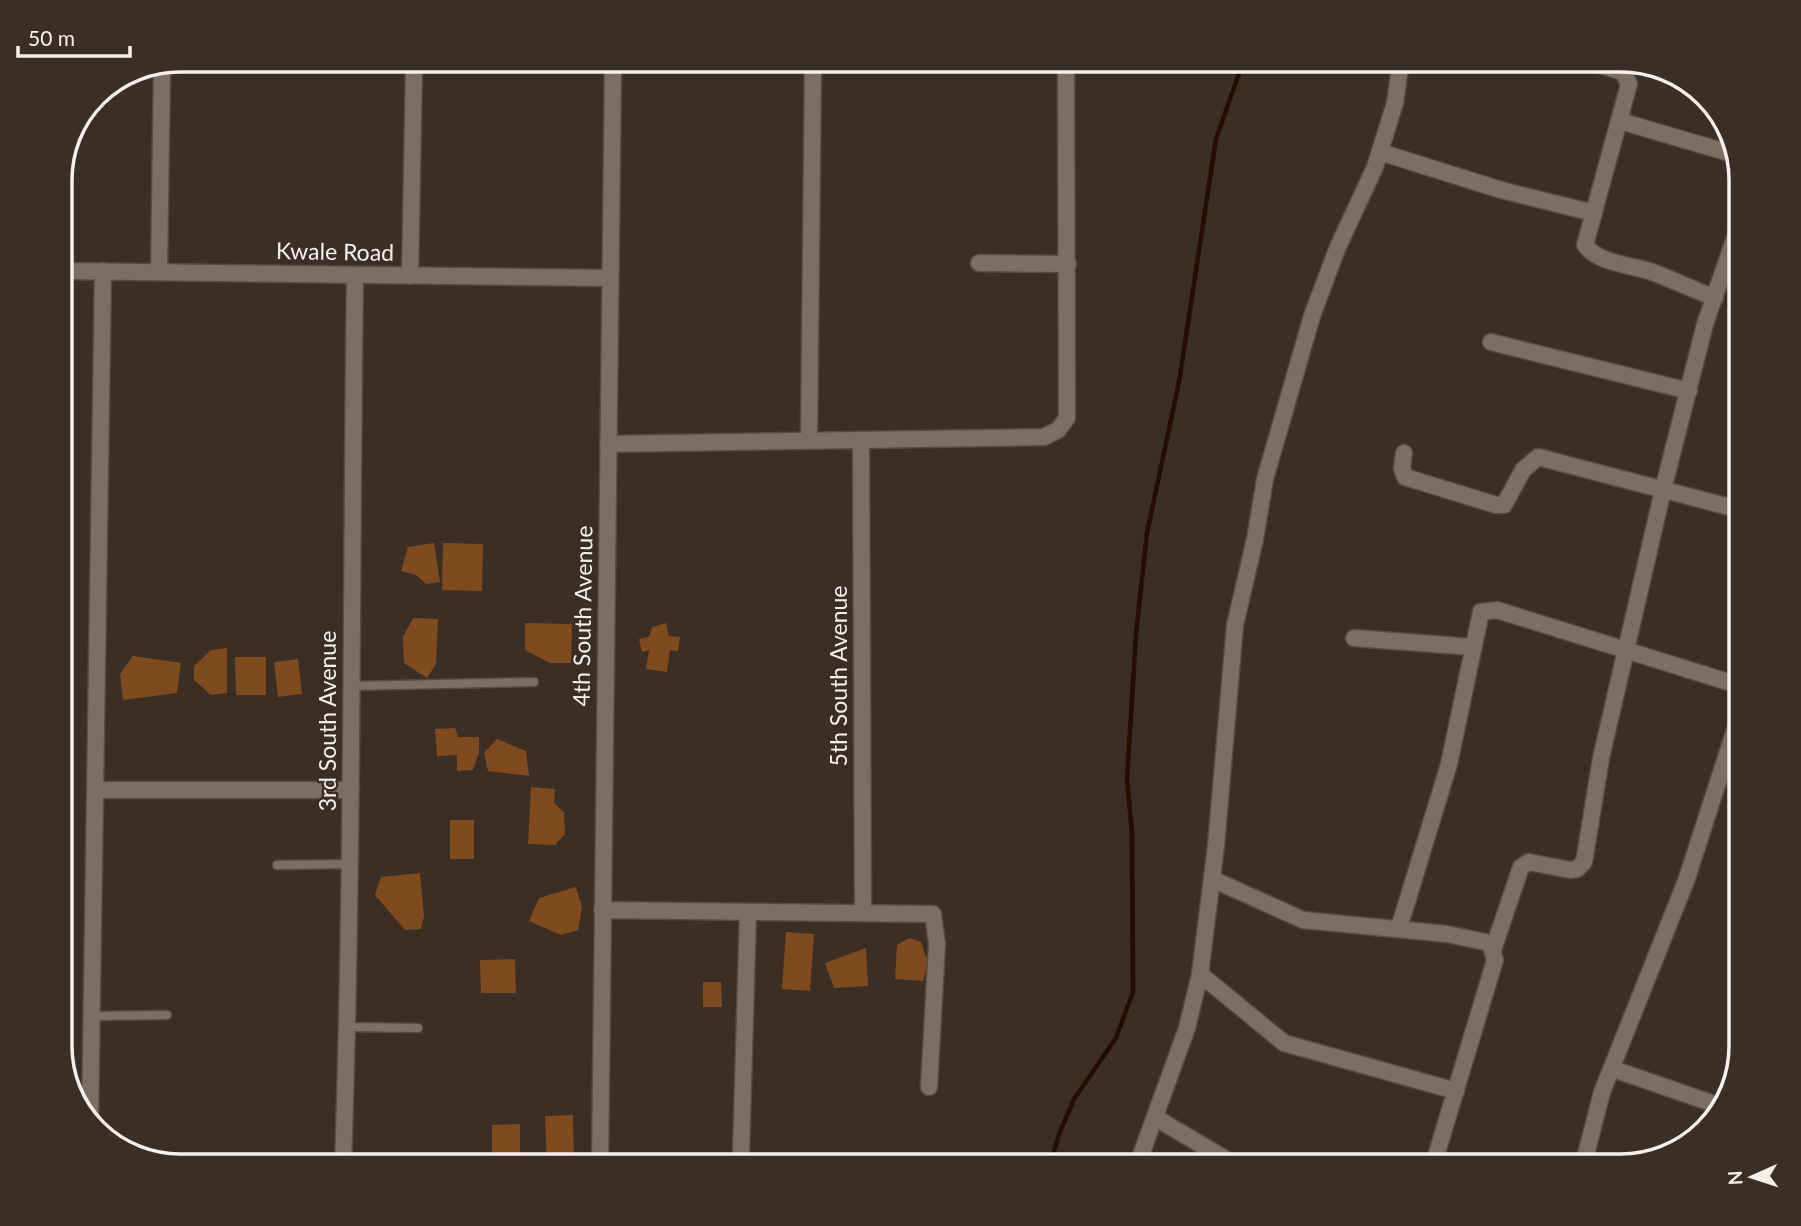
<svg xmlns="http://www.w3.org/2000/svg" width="1801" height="1226" font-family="Lato,sans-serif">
  <rect width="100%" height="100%" fill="#3b2e25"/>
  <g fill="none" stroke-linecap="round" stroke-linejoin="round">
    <polyline stroke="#240e00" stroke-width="4.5" points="1050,1166 1059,1134 1074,1099 1116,1038 1133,992 1132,833 1127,779 1136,634 1147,533 1179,382 1216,139 1243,62"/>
  </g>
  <g fill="#804a1f">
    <polygon points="60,535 66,535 65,599 60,599"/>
    <polygon points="434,543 440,582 426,584 416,575 401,571 408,547"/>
    <polygon points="443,543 483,544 482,591 442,590"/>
    <polygon points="413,618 438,619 436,664 427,678 404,663 403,637"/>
    <polygon points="525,623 572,624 571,663 550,663 525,650"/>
    <polygon points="666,623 669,636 680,637 678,651 670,650 667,672 646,669 649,650 642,652 639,639 649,637 652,627"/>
    <polygon points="227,648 227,693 211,695 194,680 194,666 211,650"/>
    <polygon points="133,656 181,663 177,693 123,700 120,674"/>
    <polygon points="235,657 266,657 266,695 236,695"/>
    <polygon points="298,659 302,694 278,697 274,662"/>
    <polygon points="455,728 458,737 479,737 479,752 473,770 457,771 457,755 437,756 435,729"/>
    <polygon points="497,739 526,751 529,776 488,771 484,753"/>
    <polygon points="531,787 555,789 554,803 564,812 565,834 555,845 528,844"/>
    <rect x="450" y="820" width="24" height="39"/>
    <polygon points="420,873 424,916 421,929 405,930 375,895 381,877"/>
    <polygon points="576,887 582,908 578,930 561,935 529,921 539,898"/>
    <polygon points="786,932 814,934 810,991 782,989"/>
    <polygon points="909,938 921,942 928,963 923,981 895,979 897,945"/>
    <polygon points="866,948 868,986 834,988 825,963"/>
    <polygon points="515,959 516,993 481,993 480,960"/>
    <polygon points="703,982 721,982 722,1007 703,1007"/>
    <polygon points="573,1115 574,1166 547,1166 545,1116"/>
    <polygon points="520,1124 520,1166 496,1166 492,1153 492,1125"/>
  </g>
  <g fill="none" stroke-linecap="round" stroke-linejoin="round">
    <defs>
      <g id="service">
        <polyline points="350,686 534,682"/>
        <polyline points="277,865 349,864"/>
        <polyline points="93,1016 167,1015"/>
        <polyline points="348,1027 418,1028"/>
      </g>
      <g id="minor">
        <path d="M1584 60 1623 72 1629 84 1585 245C1598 264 1634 265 1655 273 1675 281 1695 290 1715 298"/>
        <polyline points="1620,121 1736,155"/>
        <polyline points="1380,152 1501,190 1594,213"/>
        <polyline points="979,263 1068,264"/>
        <polyline points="60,271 610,278"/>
        <polyline points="159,272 162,68"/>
        <polyline points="410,276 414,67"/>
        <polyline points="1491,342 1689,391"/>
        <polyline points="809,440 813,64"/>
        <polyline points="861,440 863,913"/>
        <polyline points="608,444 1044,437 1058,430 1067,418 1066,63"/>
        <polyline points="1404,453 1402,468 1405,477 1496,505 1504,505 1523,470 1538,457 1741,510"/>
        <polyline points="1354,638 1472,647"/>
        <polyline points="97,790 351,790"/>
        <polyline points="1212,879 1303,920 1447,934 1490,943 1495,960 1433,1166"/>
        <polyline points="602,910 933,914 937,944 929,1087"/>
        <polyline points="1399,928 1449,764 1481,612 1497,610 1741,686"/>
        <polyline points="1494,947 1521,867 1529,862 1570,870 1577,869 1584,862 1601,758 1663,490 1705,324 1741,220"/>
        <polyline points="1200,974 1284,1043 1456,1091"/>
        <polyline points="1613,1069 1723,1107"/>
        <polyline points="1156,1118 1237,1166"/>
        <polyline points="90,1122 103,271"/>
        <polyline points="741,1154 748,912"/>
        <path d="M343 1166C353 869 351 572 355 275"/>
        <polyline points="600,1166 613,66"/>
        <polyline points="1137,1166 1187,1028 1200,974 1216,846 1235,625 1255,539 1265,479 1312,316 1337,249 1375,167 1395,103 1401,61"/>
        <polyline points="1583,1166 1602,1092 1686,881 1741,711"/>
      </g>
    </defs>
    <use href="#service" stroke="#554a43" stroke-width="11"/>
    <use href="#minor" stroke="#554a43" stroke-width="19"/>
    <use href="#service" stroke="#7d6e64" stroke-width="8"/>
    <use href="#minor" stroke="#7d6e64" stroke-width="16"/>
  </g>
  <g text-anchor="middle" stroke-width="5" stroke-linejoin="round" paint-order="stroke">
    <g font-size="23" fill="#f8efea" stroke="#3b2e25">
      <text transform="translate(335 252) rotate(1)" y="8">Kwale Road</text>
      <text transform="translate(583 616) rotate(-89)" y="8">4th South Avenue</text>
      <text transform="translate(839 676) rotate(-90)" y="8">5th South Avenue</text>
      <text transform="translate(328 721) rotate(-90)" y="8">3rd South Avenue</text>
    </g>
  </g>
  <path d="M0 0H1801V1226H0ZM180 72H1621A108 108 0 0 1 1729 180V1046A108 108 0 0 1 1621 1154H180A108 108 0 0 1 72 1046V180A108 108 0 0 1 180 72Z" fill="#3b2e25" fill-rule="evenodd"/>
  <path fill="none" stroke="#f8efea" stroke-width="3.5" d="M180 72H1621A108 108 0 0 1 1729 180V1046A108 108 0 0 1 1621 1154H180A108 108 0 0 1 72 1046V180A108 108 0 0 1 180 72Z"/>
  <g transform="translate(1752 1177) rotate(267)" stroke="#3b2e25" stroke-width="5" paint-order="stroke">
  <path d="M0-5L12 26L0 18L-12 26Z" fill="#f8efea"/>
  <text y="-10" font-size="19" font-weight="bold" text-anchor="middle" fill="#f8efea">N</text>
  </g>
  <path d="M18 46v10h112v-10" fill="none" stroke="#f8efea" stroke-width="3.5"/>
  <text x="28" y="46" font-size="21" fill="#f8efea" stroke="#3b2e25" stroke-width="5" paint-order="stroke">50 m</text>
</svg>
